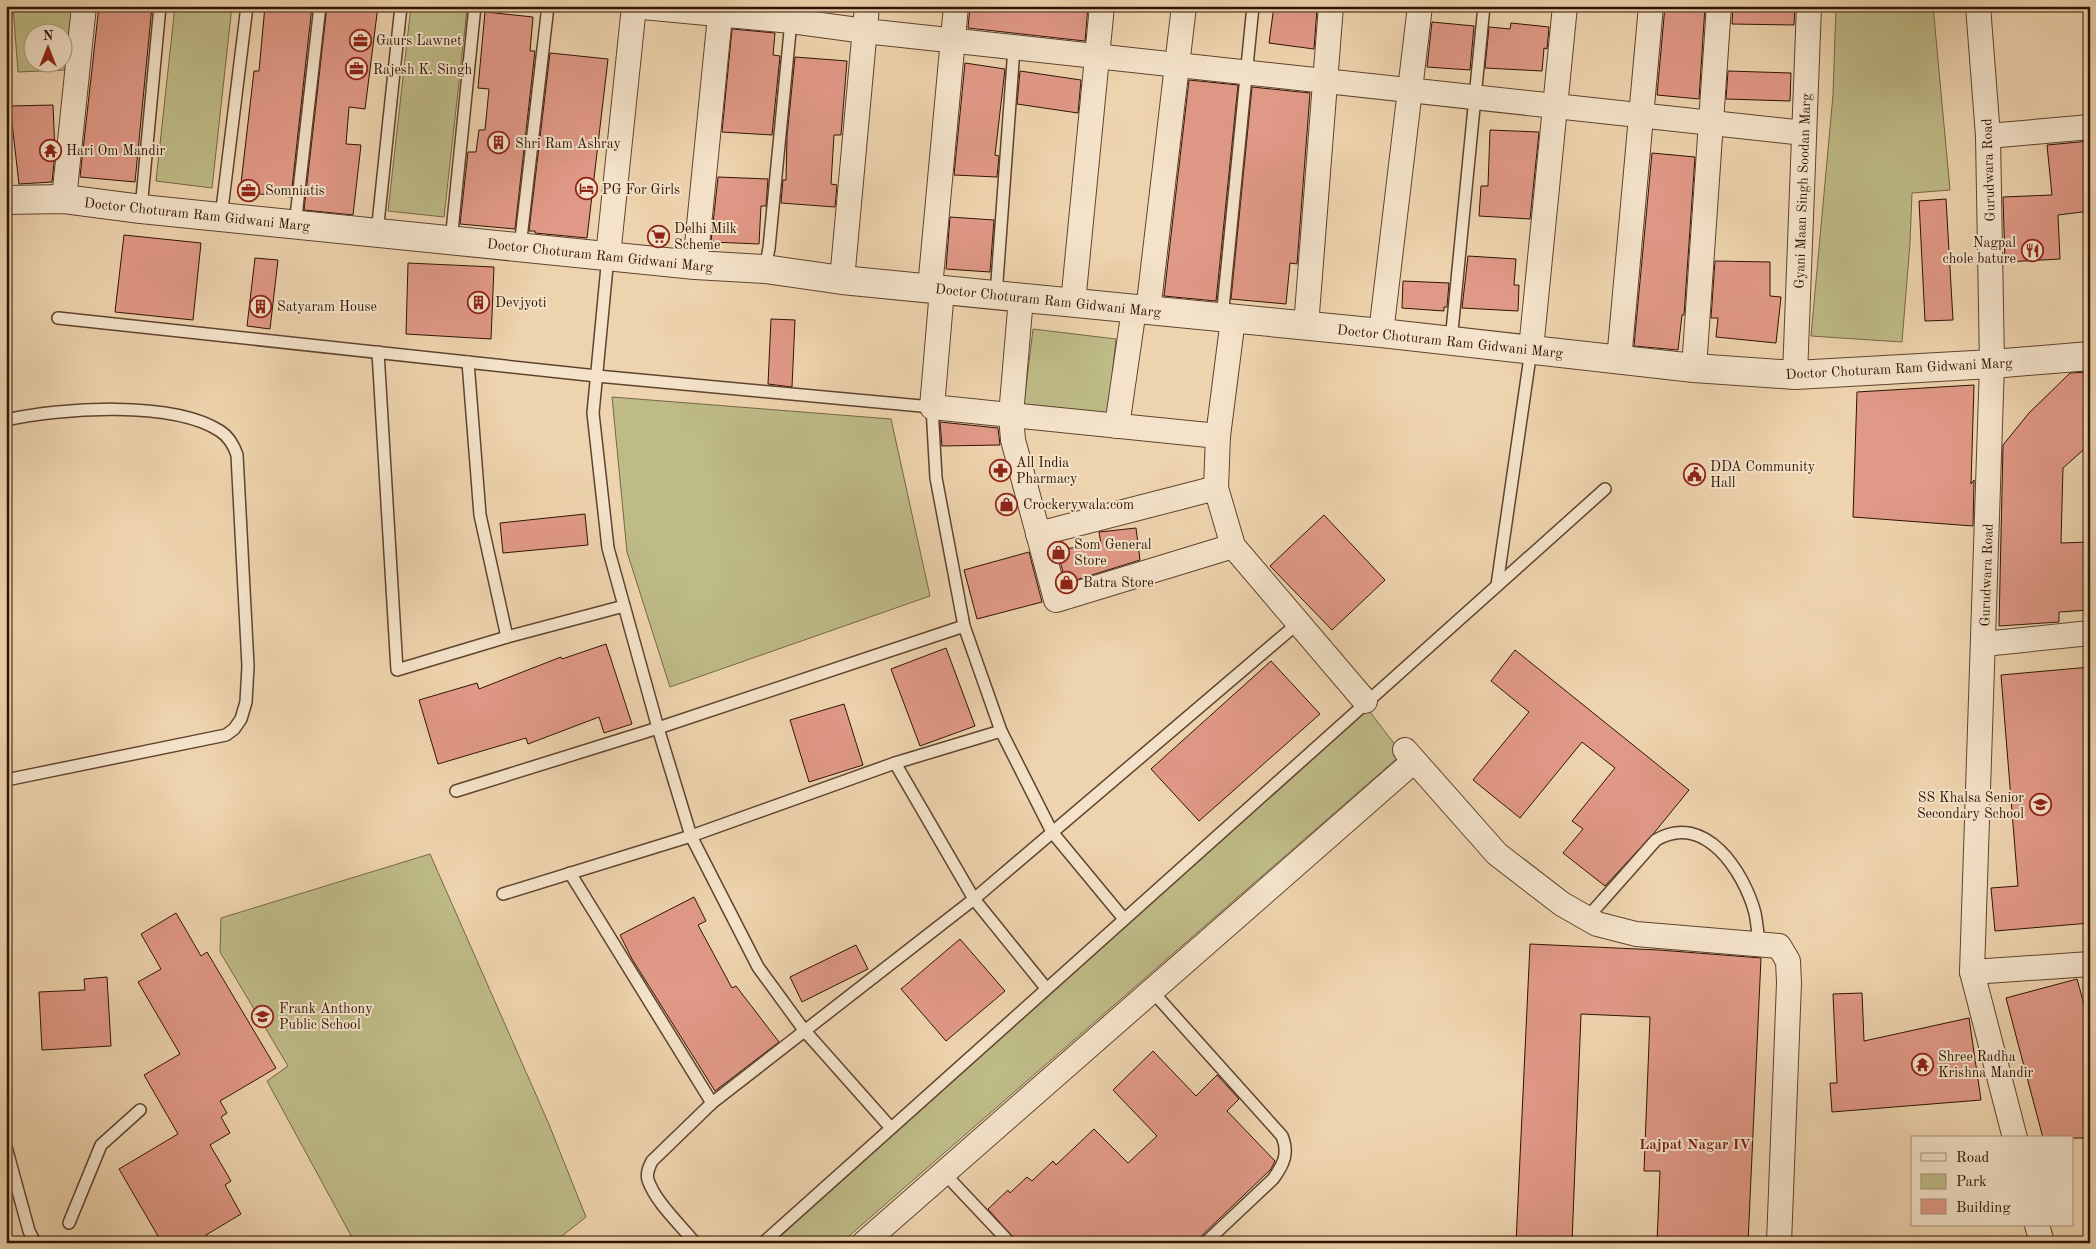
<svg xmlns="http://www.w3.org/2000/svg" width="2096" height="1249" font-family="'Old Standard TT',serif">
  <rect width="100%" height="100%" fill="#eed4ae"/>
  <filter id="stains"><feTurbulence type="fractalNoise" baseFrequency=".004" numOctaves="4"/><feColorMatrix values="0 0 0 0 .2 0 0 0 0 .09 0 0 0 0 .02 0 0 0 .5 -.17"/></filter>
  <radialGradient id="worn" r=".72"><stop offset=".6" stop-color="#630" stop-opacity="0"/><stop offset="1" stop-color="#630" stop-opacity=".3"/></radialGradient>
  <g fill="#bebb87" stroke="#766745" fill-rule="evenodd">
    <path d="M13 6H72L65 70 18 72ZM32 32H62V62H32Z"/>
    <polygon points="175,6 232,6 212,188 156,181"/>
    <polygon points="411,6 467,10 444,217 388,211"/>
    <polygon points="1836,6 1933,6 1950,190 1912,193 1910,243 1902,342 1811,336 1833,95"/>
    <polygon points="1033,329 1116,339 1108,413 1024,404"/>
    <polygon points="612,397 891,419 930,596 670,687 627,552"/>
    <polygon points="1364,704 1402,754 841,1243 769,1243"/>
    <polygon points="430,854 548,1122 586,1217 553,1243 355,1243 267,1081 288,1066 220,952 221,918"/>
  </g>
  <g fill="#e19987" stroke="#2f1303">
    <polygon points="99,6 152,6 135,182 80,177"/>
    <polygon points="265,6 312,6 291,197 240,192 254,71 259,71"/>
    <polygon points="327,6 378,6 365,109 349,107 346,144 361,145 353,215 304,210"/>
    <polygon points="970,6 1088,6 1085,41 968,28"/>
    <polygon points="1274,6 1317,8 1314,49 1269,43"/>
    <polygon points="1665,6 1705,6 1699,99 1657,95"/>
    <polygon points="1733,6 1795,6 1794,25 1732,24"/>
    <polygon points="485,12 533,17 530,51 535,51 515,229 460,224 468,152 476,152 479,130 485,130 489,89 478,88"/>
    <polygon points="1432,22 1474,26 1470,70 1427,67"/>
    <polygon points="1511,23 1549,27 1547,49 1544,48 1542,71 1485,68 1489,27 1510,29"/>
    <polygon points="732,29 775,33 773,55 780,56 772,135 722,132"/>
    <polygon points="550,53 608,59 587,238 535,233 535,231 529,231"/>
    <polygon points="795,57 847,61 841,135 834,135 831,184 837,185 835,207 781,203 783,180 786,180 787,136"/>
    <polygon points="965,63 1005,69 995,155 999,156 997,177 954,175"/>
    <polygon points="1020,71 1081,80 1078,113 1017,104"/>
    <polygon points="1728,71 1791,73 1790,101 1726,99"/>
    <polygon points="1189,80 1238,85 1216,301 1164,296"/>
    <polygon points="1252,87 1310,93 1297,264 1290,263 1286,304 1231,299"/>
    <polygon points="53,105 55,153 52,182 19,184 10,106"/>
    <polygon points="1490,130 1539,132 1530,219 1479,216 1481,186 1488,186"/>
    <polygon points="2090,141 2090,211 2058,215 2060,259 2005,262 2003,197 2052,195 2047,145"/>
    <polygon points="1652,153 1695,157 1684,315 1682,315 1678,350 1634,346"/>
    <polygon points="718,177 768,179 766,206 761,206 759,244 711,242"/>
    <polygon points="1946,199 1953,320 1925,321 1919,201"/>
    <polygon points="950,217 994,220 990,272 946,269"/>
    <polygon points="124,235 201,243 193,320 115,312"/>
    <polygon points="1468,256 1516,259 1514,285 1519,285 1518,311 1462,308"/>
    <polygon points="255,258 278,260 270,329 247,326"/>
    <polygon points="1715,261 1770,262 1770,296 1781,297 1776,343 1716,337 1718,318 1711,318"/>
    <polygon points="408,263 494,267 491,339 406,334"/>
    <polygon points="1403,281 1449,283 1447,307 1444,307 1444,311 1402,308"/>
    <polygon points="771,319 795,320 792,387 768,384"/>
    <polygon points="2090,372 2090,444 2063,468 2061,543 2090,542 2090,610 2059,612 2059,622 1999,626 2003,445 2029,413 2070,373"/>
    <polygon points="1974,385 1971,484 1974,480 1973,526 1853,517 1857,392"/>
    <polygon points="940,422 998,428 1000,445 942,446"/>
    <polygon points="585,514 588,545 503,553 500,523"/>
    <polygon points="1324,515 1385,580 1332,630 1270,566"/>
    <polygon points="1136,528 1140,560 1066,583 1057,550 1101,544 1099,532"/>
    <polygon points="1029,552 1042,602 977,619 964,570"/>
    <polygon points="606,644 632,724 604,733 599,717 528,744 526,738 438,764 419,700 477,683 479,689 561,657 562,659"/>
    <polygon points="946,648 975,726 920,746 891,669"/>
    <polygon points="1515,650 1689,790 1654,833 1605,886 1563,853 1583,829 1572,821 1615,768 1582,742 1520,818 1473,780 1529,712 1491,681"/>
    <polygon points="1271,661 1320,714 1199,821 1151,769"/>
    <polygon points="2090,667 2090,923 1995,931 1991,888 2018,886 2001,675"/>
    <polygon points="844,704 863,765 809,782 790,720"/>
    <polygon points="694,897 706,921 698,925 732,988 736,986 779,1042 715,1091 632,959 620,935"/>
    <polygon points="176,913 201,956 207,952 276,1068 220,1101 227,1113 221,1117 230,1133 210,1145 231,1181 225,1185 241,1214 206,1235 210,1243 162,1243 119,1169 178,1134 144,1075 180,1054 138,982 161,969 141,934"/>
    <polygon points="960,939 1005,991 946,1041 901,989"/>
    <polygon points="1530,944 1659,950 1761,958 1748,1243 1657,1242 1660,1171 1644,1171 1650,1017 1581,1014 1572,1243 1516,1243"/>
    <polygon points="856,945 868,969 802,1002 790,977"/>
    <polygon points="107,977 111,1046 42,1050 39,992 85,990 84,979"/>
    <polygon points="2077,979 2090,1026 2090,1138 2043,1138 2006,998"/>
    <polygon points="1862,993 1864,1041 1969,1018 1981,1100 1832,1112 1830,1083 1837,1083 1833,994"/>
    <polygon points="1153,1051 1196,1096 1217,1075 1239,1099 1227,1111 1275,1161 1271,1169 1194,1243 1018,1243 988,1209 1008,1190 1010,1193 1027,1177 1032,1181 1053,1161 1056,1165 1094,1129 1128,1163 1157,1136 1113,1090"/>
  </g>
  <g fill="none" stroke-linecap="round" stroke-linejoin="round">
    <defs>
      <g id="service">
        <polyline points="141,209 160,6"/>
        <polyline points="221,217 247,6"/>
        <polyline points="295,225 320,6"/>
        <polyline points="377,233 401,6"/>
        <polyline points="451,241 475,6"/>
        <polyline points="520,247 548,6"/>
        <polyline points="608,256 593,413 608,548 658,728 691,836 758,967 804,1030 891,1128"/>
        <polyline points="765,269 769,248 791,21"/>
        <polyline points="996,295 1014,48"/>
        <polyline points="58,318 597,376 932,407 936,478 964,626"/>
        <polyline points="1222,318 1253,6"/>
        <polyline points="1451,341 1484,6"/>
        <polyline points="378,352 397,670 507,637 624,606"/>
        <polyline points="468,362 480,515 507,637"/>
        <path d="M6 420C60 408 172 400 220 431 228 436 234 446 237 455L248 666 246 702 241 719 234 729 226 735 6 780"/>
        <polyline points="1497,585 1531,350"/>
        <polyline points="895,763 974,899 1046,988"/>
        <polyline points="456,791 658,728 964,626 1001,731"/>
        <polyline points="570,873 712,1103"/>
        <polyline points="503,894 691,836 895,763 1001,731 1052,832 1124,919"/>
        <path d="M1587 918 1656 840C1705 811 1744 872 1755 913 1757 923 1758 934 1759 944"/>
        <path d="M1152 991 1282 1136C1289 1153 1284 1164 1273 1179L1205 1243"/>
        <polyline points="6,1147 29,1231 35,1243"/>
        <polyline points="944,1173 1010,1243"/>
        <polyline points="69,1223 101,1145 140,1110"/>
        <path d="M695 1243C680 1224 656 1203 648 1180 646 1173 649 1167 652 1161L712 1103 974 899 1297 624"/>
        <polyline points="763,1243 1605,489"/>
      </g>
      <g id="minor">
        <polyline points="632,6 791,21 865,31 1804,133"/>
        <polyline points="1978,6 1988,136 1992,364 1972,972 2015,1138"/>
        <polyline points="1988,136 2090,127"/>
        <polyline points="64,199 84,6"/>
        <polyline points="608,256 634,6"/>
        <polyline points="695,265 721,6"/>
        <polyline points="842,280 867,6"/>
        <polyline points="930,288 956,6"/>
        <polyline points="942,290 932,407 1218,436"/>
        <polyline points="1021,298 1011,415 1013,440 1056,600 1233,546"/>
        <polyline points="1073,303 1102,6"/>
        <polyline points="1148,311 1184,6"/>
        <polyline points="1233,319 1218,436 1216,488 1233,546 1365,701"/>
        <polyline points="1306,326 1331,6"/>
        <polyline points="1381,333 1420,6"/>
        <polyline points="1531,349 1565,6"/>
        <polyline points="1619,360 1651,6"/>
        <polyline points="1694,368 1719,6"/>
        <polyline points="1795,375 1809,6"/>
        <polyline points="1117,426 1134,309"/>
        <polyline points="1038,534 1216,488"/>
        <polyline points="1984,644 2090,633"/>
        <polyline points="1405,750 1497,854 1562,904 1597,924 1636,934 1779,946 1788,961 1789,983 1779,1243"/>
        <polyline points="1972,972 2090,964"/>
        <polyline points="2037,1225 2042,1243"/>
        <polyline points="864,1243 1414,761"/>
      </g>
      <polyline id="tertiary" points="6,200 64,199 141,209 695,265 765,269 842,280 1381,333 1694,368 1795,375 1992,364 2090,356"/>
    </defs>
    <use href="#service" stroke="#5f432e" stroke-width="14"/>
    <use href="#minor" stroke="#5f432e" stroke-width="26"/>
    <use href="#tertiary" stroke="#5f432e" stroke-width="30"/>
    <use href="#service" stroke="#f4e3ca" stroke-width="11"/>
    <use href="#minor" stroke="#f4e3ca" stroke-width="24"/>
    <use href="#tertiary" stroke="#f4e3ca" stroke-width="28"/>
  </g>
  <defs>
    <symbol id="office-ring" viewBox="-11 -11 22 22"><circle r="9.5" fill="#f4e3ca" stroke="#8f2418" stroke-width="1.5"/><path d="M-6-3h4V-5.5h4V-3h4V5H-6ZM-1-4.5V-3h2v-1.5ZM-6 0V1H6V0Z" fill="#8f2418"/></symbol>
    <symbol id="building-ring" viewBox="-11 -11 22 22"><circle r="9.5" fill="#f4e3ca" stroke="#8f2418" stroke-width="1.5"/><path d="M-4-6H4V6H1V3H-1V6H-4ZM-2.5-4.3h1.7v1.8h-1.7ZM.8-4.3h1.7v1.8H.8ZM-2.5-1h1.7V.8h-1.7ZM.8-1h1.7V.8H.8Z" fill="#8f2418"/></symbol>
    <symbol id="temple-ring" viewBox="-11 -11 22 22"><circle r="9.5" fill="#f4e3ca" stroke="#8f2418" stroke-width="1.5"/><path d="M0-6L5-2H3V0L6.5 2.5H4V6H1.5V3h-3V6H-4V2.5H-6.5L-3 0V-2H-5Z" fill="#8f2418"/></symbol>
    <symbol id="hotel-ring" viewBox="-11 -11 22 22"><circle r="9.5" fill="#f4e3ca" stroke="#8f2418" stroke-width="1.5"/><path d="M-6-4.5h1.5V1H6V5H4.5V3h-9V5H-6ZM-4 0a1.8 1.8 0 1 1 3.6 0ZM.5 0V-2.5h3Q6-2.5 6 0Z" fill="#8f2418"/></symbol>
    <symbol id="supermarket-ring" viewBox="-11 -11 22 22"><circle r="9.5" fill="#f4e3ca" stroke="#8f2418" stroke-width="1.5"/><path d="M-6-5.5h2.5l.6 2H6L4.5 2H-2.5L-4.4-4H-6ZM-1.5 3.2a1.3 1.3 0 1 0 .1 0ZM3 3.2a1.3 1.3 0 1 0 .1 0Z" fill="#8f2418"/></symbol>
    <symbol id="restaurant-ring" viewBox="-11 -11 22 22"><circle r="9.5" fill="#f4e3ca" stroke="#8f2418" stroke-width="1.5"/><path d="M-5-6h1v4h1v-4h1v4h1v-4h1v5L-1.5 .5V6h-2V.5L-5-1ZM5-6V6H3V1.5H1.5Q1.5-4 5-6Z" fill="#8f2418"/></symbol>
    <symbol id="pharmacy-ring" viewBox="-11 -11 22 22"><circle r="9.5" fill="#f4e3ca" stroke="#8f2418" stroke-width="1.5"/><path d="M-2-6h4v4h4v4h-4v4h-4v-4h-4v-4h4Z" fill="#8f2418"/></symbol>
    <symbol id="civic-ring" viewBox="-11 -11 22 22"><circle r="9.5" fill="#f4e3ca" stroke="#8f2418" stroke-width="1.5"/><path d="M-.6-6.5H3V-4.5H.6V-3L4-1V1h2V6H-6V1h2V-1L-.6-3ZM-1.2 2.5V6h2.4V2.5Z" fill="#8f2418"/></symbol>
    <symbol id="shop-ring" viewBox="-11 -11 22 22"><circle r="9.5" fill="#f4e3ca" stroke="#8f2418" stroke-width="1.5"/><path d="M-5-2.5h2.3a2.7 3.5 0 0 1 5.4 0H5L5.5 6h-11ZM-1.5-2.5h3a1.5 2.3 0 0 0-3 0Z" fill="#8f2418"/></symbol>
    <symbol id="school-ring" viewBox="-11 -11 22 22"><circle r="9.5" fill="#f4e3ca" stroke="#8f2418" stroke-width="1.5"/><path d="M0-5L7-2L0 1L-7-2ZM-4 1L0 2.5L4 1V4Q0 6-4 4Z" fill="#8f2418"/></symbol>
  </defs>
  <g fill-rule="evenodd">
    <use href="#office-ring" x="348" y="28" width="25" height="25"/>
    <use href="#office-ring" x="344" y="56" width="25" height="25"/>
    <use href="#building-ring" x="486" y="130" width="25" height="25"/>
    <use href="#temple-ring" x="38" y="138" width="25" height="25"/>
    <use href="#hotel-ring" x="574" y="176" width="25" height="25"/>
    <use href="#office-ring" x="236" y="178" width="25" height="25"/>
    <use href="#supermarket-ring" x="646" y="224" width="25" height="25"/>
    <use href="#restaurant-ring" x="2020" y="238" width="25" height="25"/>
    <use href="#building-ring" x="466" y="290" width="25" height="25"/>
    <use href="#building-ring" x="248" y="294" width="25" height="25"/>
    <use href="#pharmacy-ring" x="988" y="458" width="25" height="25"/>
    <use href="#civic-ring" x="1682" y="462" width="25" height="25"/>
    <use href="#shop-ring" x="994" y="492" width="25" height="25"/>
    <use href="#shop-ring" x="1046" y="540" width="25" height="25"/>
    <use href="#shop-ring" x="1054" y="570" width="25" height="25"/>
    <use href="#school-ring" x="2028" y="792" width="25" height="25"/>
    <use href="#school-ring" x="250" y="1004" width="25" height="25"/>
    <use href="#temple-ring" x="1910" y="1052" width="25" height="25"/>
  </g>
  <g text-anchor="middle" stroke-width="4" stroke-linejoin="round" paint-order="stroke">
    <g font-size="14" fill="#2f1303" stroke="#f4e3ca" text-anchor="start">
      <text x="376" y="45">Gaurs Lawnet</text>
      <text x="373" y="74">Rajesh K. Singh</text>
      <text x="515" y="148">Shri Ram Ashray</text>
      <text x="66" y="155">Hari Om Mandir</text>
      <text x="602" y="194">PG For Girls</text>
      <text x="265" y="195">Somniatis</text>
      <text x="674" y="233">Delhi Milk<tspan x="674" dy="16">Scheme</tspan></text>
      <text x="2016" y="247" text-anchor="end">Nagpal<tspan x="2016" dy="16">chole bature</tspan></text>
      <text x="495" y="307">Devjyoti</text>
      <text x="277" y="311">Satyaram House</text>
      <text x="1016" y="467">All India<tspan x="1016" dy="16">Pharmacy</tspan></text>
      <text x="1710" y="471">DDA Community<tspan x="1710" dy="16">Hall</tspan></text>
      <text x="1023" y="509">Crockerywala.com</text>
      <text x="1074" y="549">Som General<tspan x="1074" dy="16">Store</tspan></text>
      <text x="1083" y="587">Batra Store</text>
      <text x="2024" y="802" text-anchor="end">SS Khalsa Senior<tspan x="2024" dy="16">Secondary School</tspan></text>
      <text x="279" y="1013">Frank Anthony<tspan x="279" dy="16">Public School</tspan></text>
      <text x="1938" y="1061">Shree Radha<tspan x="1938" dy="16">Krishna Mandir</tspan></text>
    </g>
    <g font-size="14" fill="#2f1303" stroke="#f4e3ca">
      <text transform="translate(1988 170) rotate(-92)" y="5">Gurudwara Road</text>
      <text transform="translate(1802 191) rotate(-88)" y="5">Gyani Maan Singh Soodan Marg</text>
      <text transform="translate(197 214) rotate(6)" y="5">Doctor Choturam Ram Gidwani Marg</text>
      <text transform="translate(600 255) rotate(6)" y="5">Doctor Choturam Ram Gidwani Marg</text>
      <text transform="translate(1048 300) rotate(6)" y="5">Doctor Choturam Ram Gidwani Marg</text>
      <text transform="translate(1450 341) rotate(6)" y="5">Doctor Choturam Ram Gidwani Marg</text>
      <text transform="translate(1899 368) rotate(-3)" y="5">Doctor Choturam Ram Gidwani Marg</text>
      <text transform="translate(1986 575) rotate(-88)" y="5">Gurudwara Road</text>
    </g>
    <g font-size="15" font-weight="bold" fill="#7a1f14" stroke="#f4e3ca">
      <text x="1695" y="1149">Lajpat Nagar IV</text>
    </g>
  </g>
  <rect width="2096" height="1249" fill="none" stroke="#eed4ae" stroke-width="25"/>
  <rect x="8" y="8" width="2081" height="1234" fill="none" stroke="#2f1303" stroke-width="2.5"/>
  <rect x="12" y="12" width="2071" height="1224" fill="none" stroke="#2f1303"/>
  <rect x="1911" y="1136" width="162" height="90" fill="#f4e3ca" stroke="#a5907a"/>
  <rect x="1921" y="1153" width="25" height="8" fill="#f4e3ca" stroke="#a5907a"/>
  <text x="1956" y="1162" font-size="15" fill="#2f1303">Road</text>
  <rect x="1921" y="1174" width="25" height="15" fill="#bebb87" stroke="#a5907a"/>
  <text x="1956" y="1186" font-size="15" fill="#2f1303">Park</text>
  <rect x="1921" y="1199" width="25" height="15" fill="#e19987" stroke="#a5907a"/>
  <text x="1956" y="1212" font-size="15" fill="#2f1303">Building</text>
  <g transform="translate(48 48)"><circle r="24" fill="#f4e3ca" stroke="#a5907a"/>
  <path d="M0-4L9 19L0 12L-9 19Z" fill="#8f2418"/>
  <text y="-8" font-size="14" font-weight="bold" text-anchor="middle" fill="#2f1303">N</text>
  </g>
  <rect width="100%" height="100%" filter="url(#stains)"/>
  <rect width="100%" height="100%" fill="url(#worn)"/>
</svg>
